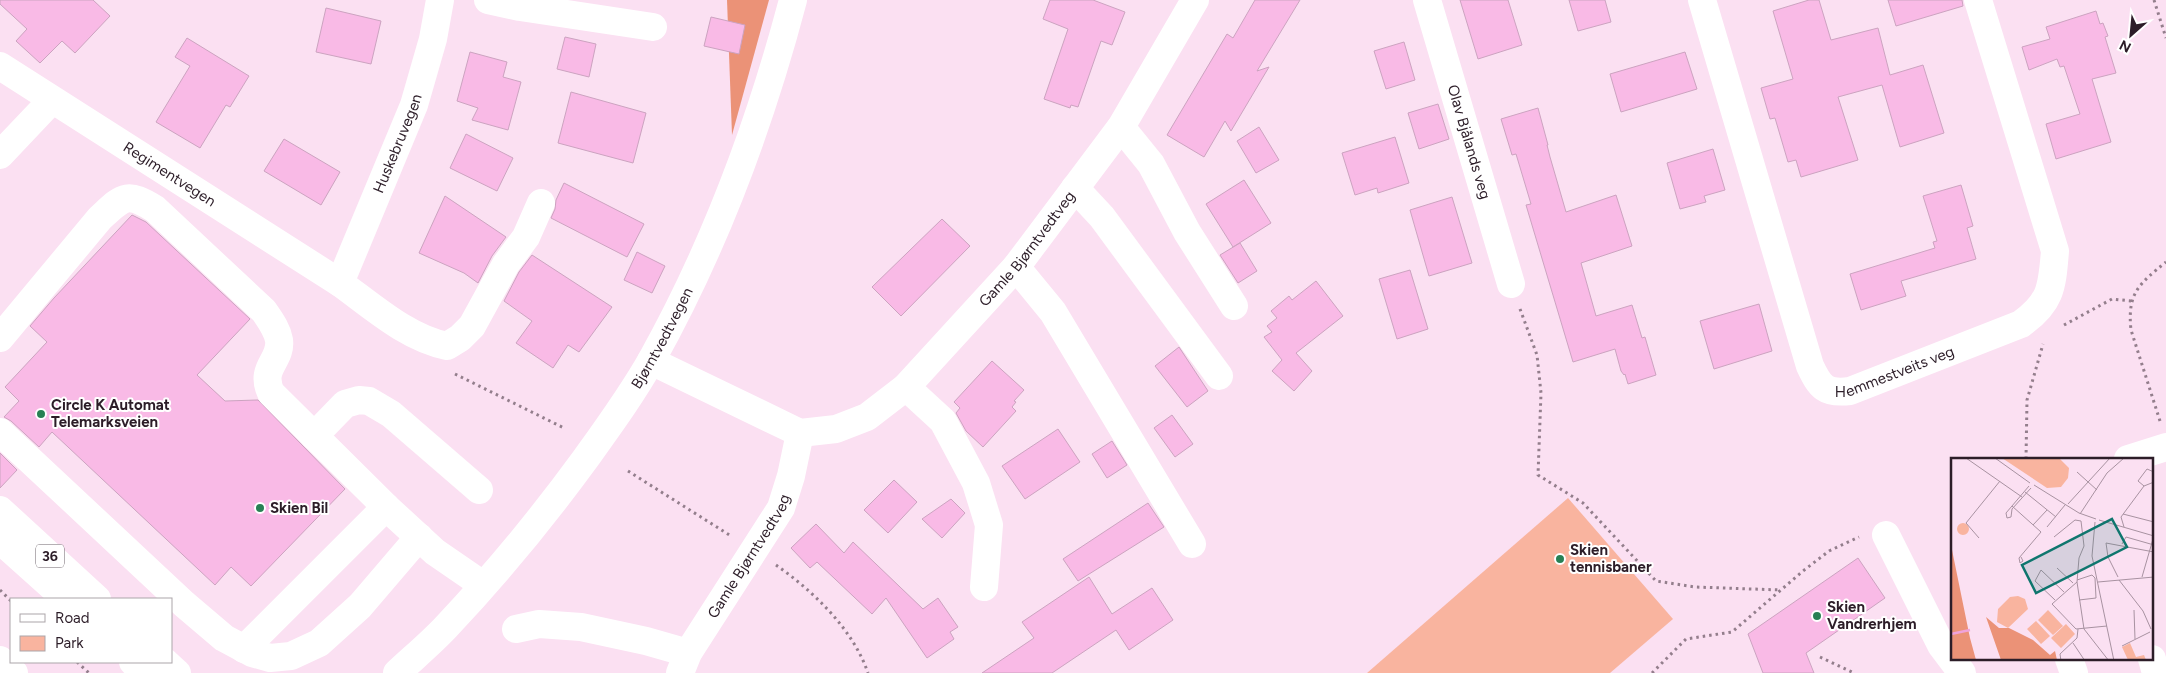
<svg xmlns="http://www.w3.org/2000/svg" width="2166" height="673" font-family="Figtree,sans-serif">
  <rect width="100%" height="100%" fill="#fbe0f2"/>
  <polygon fill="#f9b49f" points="1568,498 1673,619 1610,673 1367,673"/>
  <polygon fill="#eb9277" points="727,0 769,0 732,135"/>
  <g fill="#f9bae6" stroke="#cca3c0">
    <polygon points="0,0 93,0 110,16 75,53 62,41 40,63 16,41 27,29 0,4"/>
    <polygon points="1050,0 1093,0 1125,12 1112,45 1101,41 1078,107 1071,105 1070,108 1044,99 1068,29 1043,19"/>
    <polygon points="1255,0 1300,0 1257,71 1269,67 1231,131 1225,121 1204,157 1167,135 1227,34 1233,38"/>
    <polygon points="1460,0 1508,0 1522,45 1478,59"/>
    <polygon points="1569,0 1605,0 1611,22 1578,31"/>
    <polygon points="1809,0 1819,0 1831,40 1878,28 1890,75 1923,65 1944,133 1900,147 1882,85 1838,97 1858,160 1801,177 1796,160 1788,162 1775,118 1770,119 1761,88 1793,79 1773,11"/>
    <polygon points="1888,0 1962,0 1963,6 1896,26"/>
    <polygon points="326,8 381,21 371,64 316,52"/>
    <polygon points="2096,11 2100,24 2103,23 2108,36 2105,37 2116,73 2092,79 2111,142 2056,159 2046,124 2080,114 2064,66 2060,67 2057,59 2029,70 2022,47 2050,39 2046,27"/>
    <polygon points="711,17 745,25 739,54 704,46"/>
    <polygon points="565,37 596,44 589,77 557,69"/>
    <polygon points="187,38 249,76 230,107 226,105 200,148 156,122 190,66 175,57"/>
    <polygon points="1404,42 1415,80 1386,89 1374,51"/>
    <polygon points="470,52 507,62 503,77 521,82 508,130 472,120 478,108 457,101"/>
    <polygon points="1685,52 1697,89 1621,112 1610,74"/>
    <polygon points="571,92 646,113 633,163 558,143"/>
    <polygon points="1438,104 1449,139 1419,149 1408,113"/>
    <polygon points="1538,108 1548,145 1547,145 1550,157 1566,212 1616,195 1632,246 1581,263 1596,316 1632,305 1642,338 1645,337 1656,375 1628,384 1625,374 1624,375 1621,371 1615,349 1573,362 1526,205 1531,204 1516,154 1512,155 1501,119"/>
    <polygon points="1259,127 1279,160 1256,173 1237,141"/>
    <polygon points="466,134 513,158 497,191 450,168"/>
    <polygon points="1395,137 1409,183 1378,193 1377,188 1355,195 1342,153"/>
    <polygon points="284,139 340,172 321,205 264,171"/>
    <polygon points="1713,149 1725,190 1704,196 1706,202 1680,209 1667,163"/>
    <polygon points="1244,180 1271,223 1233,247 1206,204"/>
    <polygon points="564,183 644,224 627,257 551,218 555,209 556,200"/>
    <polygon points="1961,185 1973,226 1967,228 1976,259 1901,281 1906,296 1861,310 1850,274 1935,248 1933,242 1937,241 1923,196"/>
    <polygon points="445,196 506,237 492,256 478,283 464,273 419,253"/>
    <polygon points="1452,197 1472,263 1429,276 1410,210"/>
    <polygon points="132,215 146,222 250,319 197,375 225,401 258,400 345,489 251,586 231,567 215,585 52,432 39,447 11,421 4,417 19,401 5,387 47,342 30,326 54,298"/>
    <polygon points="942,219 970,246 901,316 872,287"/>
    <polygon points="1240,243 1257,271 1238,283 1220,255"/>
    <polygon points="637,252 665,266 652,293 624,280"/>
    <polygon points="532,255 612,307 579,352 568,345 553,368 516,343 532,321 504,301 519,272"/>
    <polygon points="1410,270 1428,329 1397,339 1379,279"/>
    <polygon points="1316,281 1343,316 1296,353 1312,371 1294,391 1272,371 1282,360 1264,337 1272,332 1267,326 1277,318 1271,311 1289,296 1292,300"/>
    <polygon points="1759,304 1772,351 1714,369 1700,321"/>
    <polygon points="1179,347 1208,391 1187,407 1155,366"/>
    <polygon points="992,361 1024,390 1014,401 1016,402 1012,407 1016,411 983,447 966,431 956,413 960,408 954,402"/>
    <polygon points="1172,415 1193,444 1175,457 1154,428"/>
    <polygon points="1058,429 1080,462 1025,499 1002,466"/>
    <polygon points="1112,441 1127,465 1107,478 1092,454"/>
    <polygon points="0,453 17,470 0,488"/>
    <polygon points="894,480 917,502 888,533 864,510"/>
    <polygon points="951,499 965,513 942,538 922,519"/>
    <polygon points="1148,503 1164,527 1078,581 1063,559"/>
    <polygon points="816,524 844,553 853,542 923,609 938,598 958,627 950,632 954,639 927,658 886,598 872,614 817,562 810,568 791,548"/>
    <polygon points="1858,558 1885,598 1806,653 1814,673 1763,673 1748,634"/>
    <polygon points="1089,577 1112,614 1152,588 1173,620 1129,650 1116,630 1052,673 982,673 1034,638 1022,622"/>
  </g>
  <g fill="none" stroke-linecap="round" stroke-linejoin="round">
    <g stroke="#937e8c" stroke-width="3" stroke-dasharray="2.5 4" stroke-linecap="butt">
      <polyline points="2154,0 2166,38"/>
      <polyline points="1520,309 1537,355 1541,393 1538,475 1583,503 1656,581 1695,587 1781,590"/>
      <polyline points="2064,325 2112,299 2131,301"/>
      <polyline points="455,374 564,428"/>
      <path d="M2160 421 2131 330C2127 293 2139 284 2166 262"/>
      <polyline points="2026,459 2027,400 2043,344"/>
      <polyline points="628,471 731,536"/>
      <path d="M776 565C813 591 853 629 868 673"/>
      <polyline points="0,590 11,601"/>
      <polyline points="1820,657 1854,673"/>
      <polyline points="77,662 89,673"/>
      <polyline points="1652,673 1686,639 1732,632 1803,571 1829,551 1859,537"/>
    </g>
    <g stroke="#fff" stroke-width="28">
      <polyline points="488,0 520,7 653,27"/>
      <path id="s1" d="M1427 0 1511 284"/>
      <path id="s2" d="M1702 0 1810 366C1820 387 1825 394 1850 391L2021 324C2052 302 2052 286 2055 251L1978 0"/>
      <path id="s3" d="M0 66 340 283C372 306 407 338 447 346L460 338 472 326 506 264 526 237 541 203"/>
      <polyline points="1121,127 1151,164 1187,232 1234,306"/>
      <polyline points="0,155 52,100"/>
      <polyline points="1075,188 1102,217 1219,376"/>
      <polyline points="1016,267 1053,312 1192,544"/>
      <path id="s4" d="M340 283 414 105 433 39 440 0"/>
      <path d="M0 338 100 218C123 197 126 191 155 209L264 311C270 320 277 329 279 340 282 361 259 367 271 393L386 507 435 552 483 585"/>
      <path id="s5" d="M651 361 800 433 836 429 867 417 906 387 1016 267 1121 127 1195 0"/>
      <polyline points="906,387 943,421 976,483 989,525 984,587"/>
      <polyline points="0,432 184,604 224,638 252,653 270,658 291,656 319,643 360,606 419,537"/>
      <polyline points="314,436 345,404 359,400 369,401 391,414 479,490"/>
      <polyline points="2128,459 2166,447"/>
      <polyline points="1886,535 1941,645 1962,673"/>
      <polyline points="516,629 539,624 581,627 646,641 688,653"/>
      <polyline points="244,649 386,507"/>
      <polyline points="2069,659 2074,673"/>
      <polyline points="2152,659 2156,673"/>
      <polyline points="0,660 14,673"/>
      <path id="s6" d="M680 673 688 653 781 508 791 476 800 433"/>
    </g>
    <path stroke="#fff" stroke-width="28" id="s7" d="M397 673C413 658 431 643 446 627 496 574 543 517 586 458 609 426 633 393 652 359 715 246 760 125 793 0"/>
    <g stroke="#fff" stroke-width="28">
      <polyline points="0,510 97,599"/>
      <polyline points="0,540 66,599"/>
      <polyline points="133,662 145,673"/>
      <polyline points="165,662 177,673"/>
    </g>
  </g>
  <g fill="#288054" stroke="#fff" stroke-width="2">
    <circle cx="41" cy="414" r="5"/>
    <circle cx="260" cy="508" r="5"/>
    <circle cx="1560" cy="559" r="5"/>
    <circle cx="1817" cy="616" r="5"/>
  </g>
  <g text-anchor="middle" stroke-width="4" stroke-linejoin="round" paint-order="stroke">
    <rect fill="#fff" stroke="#6b6168" stroke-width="1" x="36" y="544.5" width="28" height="23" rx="4"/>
    <g font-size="14" font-weight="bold" fill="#2c1d28">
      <text x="50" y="561">36</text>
    </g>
    <g font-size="15" fill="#2c1d28" stroke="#fff">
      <text dy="5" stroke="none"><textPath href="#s1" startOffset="148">Olav Bjålands veg</textPath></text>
      <text dy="5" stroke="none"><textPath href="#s4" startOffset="151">Huskebruvegen</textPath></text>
      <text dy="5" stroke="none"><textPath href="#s3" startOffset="201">Regimentvegen</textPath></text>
      <text dy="5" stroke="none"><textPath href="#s5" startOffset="468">Gamle Bjørntvedtveg</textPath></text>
      <text dy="5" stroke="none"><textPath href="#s7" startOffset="429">Bjørntvedtvegen</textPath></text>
      <text dy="5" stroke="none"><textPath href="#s2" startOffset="482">Hemmestveits veg</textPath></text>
      <text dy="5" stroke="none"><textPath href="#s6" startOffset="136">Gamle Bjørntvedtveg</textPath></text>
    </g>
    <g font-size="15" font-weight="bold" fill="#2c1d28" stroke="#fff" text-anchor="start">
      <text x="51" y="410">Circle K Automat<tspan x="51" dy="17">Telemarksveien</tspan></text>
      <text x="270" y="513">Skien Bil</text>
      <text x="1570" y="555">Skien<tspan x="1570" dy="17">tennisbaner</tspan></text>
      <text x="1827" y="612">Skien<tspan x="1827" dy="17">Vandrerhjem</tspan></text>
    </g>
  </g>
  <g transform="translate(1951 458)">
    <rect width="202" height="202" fill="#fbe0f2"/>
    <path d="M51 0H108L118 10 117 20 110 29 96 30ZM6 71a6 6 0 1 1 12 0a6 6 0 1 1-12 0ZM67 138 74 141 77 151 57 170 46 164 47 151 59 139ZM97 152 112 168 102 177 87 162ZM85 163 99 178 90 186 76 171ZM115 166 124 176 110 190 100 180ZM179 185 185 199 193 197 195 202H177L171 189Z" fill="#f9b49f"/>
    <path d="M0 87 19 180 25 202H0ZM35 159 48 170H58L82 182 99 197 104 193 106 202H50Z" fill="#eb9277"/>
    <path fill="none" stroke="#f0a3da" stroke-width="2.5" d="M0 176 19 172"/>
    <path fill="none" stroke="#a892a1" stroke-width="1" d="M15 0 71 39M44 0 79 25M126 14 146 32M83 27 128 55 145 61M78 28 55 55 56 60 60 59 61 51 80 30M193 28 187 23 196 11 203 14M74 34 105 59M117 46 159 0M61 48 90 74 68 100 69 105 72 103 70 99M129 56 156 15 173 0M172 56 203 64M148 62 203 78M144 64 141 98 163 203M82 67 96 52M96 69 114 47M173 69 170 59 193 28 203 24M103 79 124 62 130 63 133 88 128 100 126 124 133 171 158 203M28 80 15 65 49 23M171 86 175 79 203 87M106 110 122 125M167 119 157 99 155 85 203 94M191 119 202 81M126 122 141 117 144 120 145 140 128 142M168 122 192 153 200 171M126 124 101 146 125 171 156 168M147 124 203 119M104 142 84 123 90 112 113 134M183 152 184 181M122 185 134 203M171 188 199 174M110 203 109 196 126 180 127 171"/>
    <path fill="#0f766e" fill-opacity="0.15" stroke="#0f766e" stroke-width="2.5" d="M161 61 176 89 85 135 71 107Z"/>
    <rect width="202" height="202" fill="none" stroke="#2c1d28" stroke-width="2.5"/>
  </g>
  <rect x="10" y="598" width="162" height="65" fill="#ffffff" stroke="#aba5a9"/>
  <rect x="20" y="614" width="25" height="8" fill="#ffffff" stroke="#aba5a9"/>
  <text x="55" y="623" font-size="15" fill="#2c1d28">Road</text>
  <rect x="20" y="636" width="25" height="15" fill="#f9b49f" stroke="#aba5a9"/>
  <text x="55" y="648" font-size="15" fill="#2c1d28">Park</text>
  <g transform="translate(2131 35) rotate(207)" stroke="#ffffff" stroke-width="4" paint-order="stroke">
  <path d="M0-4L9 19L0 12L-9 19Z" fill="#2c1d28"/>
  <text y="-8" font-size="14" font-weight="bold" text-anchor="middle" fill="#2c1d28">N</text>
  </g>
</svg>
